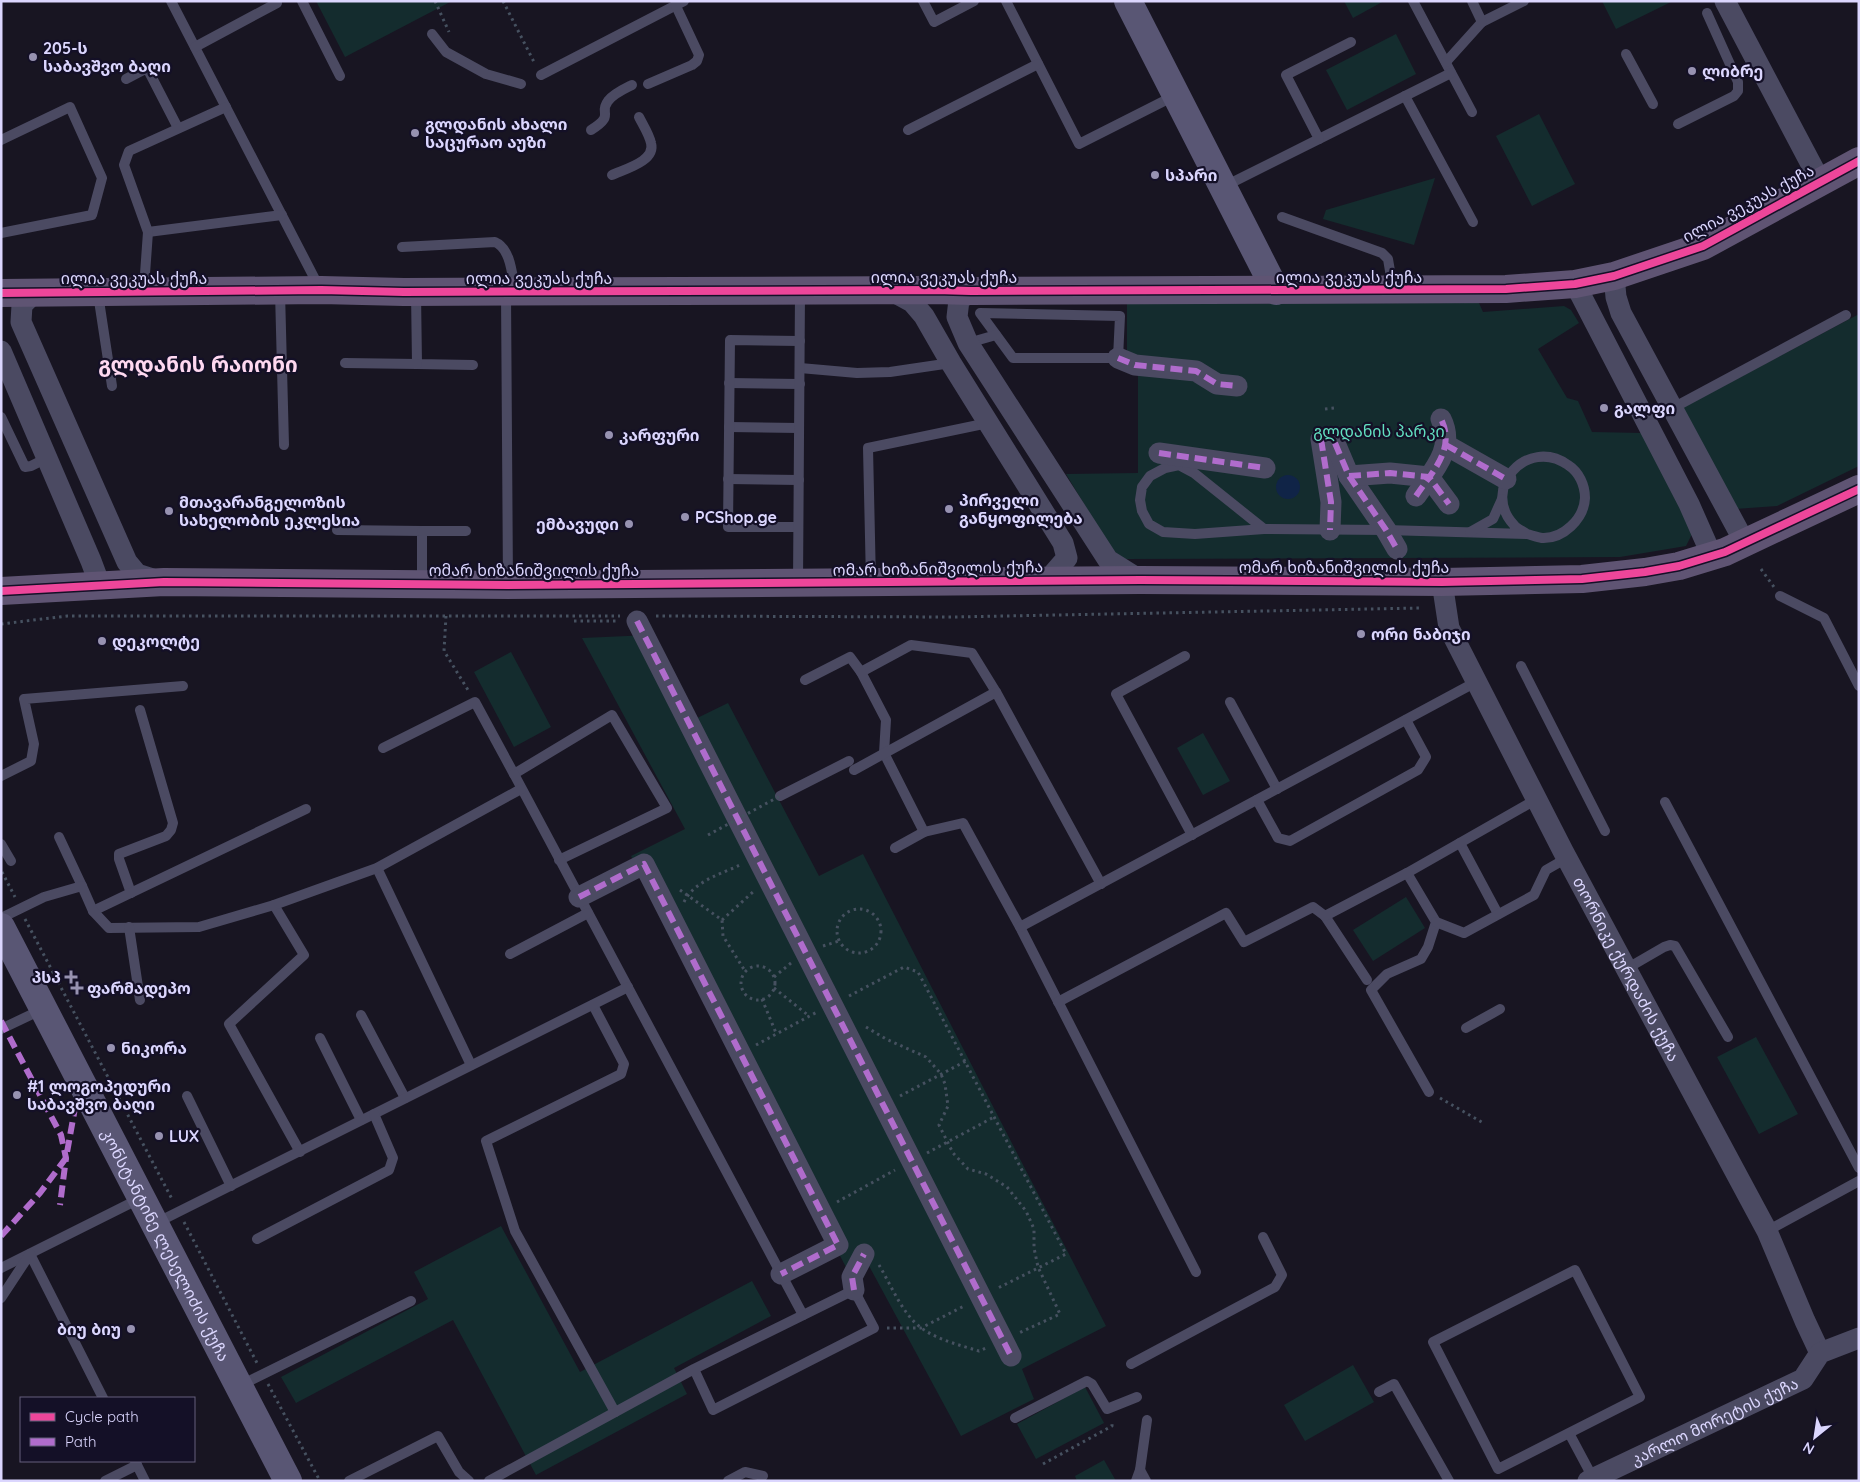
<svg xmlns="http://www.w3.org/2000/svg" width="1860" height="1482" font-family="Quicksand,'Noto Sans Georgian',sans-serif">
  <rect width="100%" height="100%" fill="#181522"/>
  <g fill="#142c2e">
    <polygon points="316,1 452,1 345,57"/>
    <polygon points="1344,1 1384,1 1353,18"/>
    <polygon points="1602,1 1670,1 1671,2 1616,29"/>
    <polygon points="1396,34 1416,74 1347,110 1326,70"/>
    <polygon points="1539,114 1575,184 1532,206 1496,136"/>
    <polygon points="1435,178 1414,245 1323,219 1326,210"/>
    <polygon points="1479,303 1483,312 1564,306 1571,310 1579,323 1538,349 1567,398 1578,401 1592,432 1642,433 1693,532 1686,546 1620,557 1124,559 1111,549 1066,474 1138,473 1138,368 1127,368 1127,304"/>
    <polygon points="1859,314 1859,466 1777,506 1735,509 1678,410"/>
    <polygon points="650,635 691,721 728,703 819,876 863,854 1106,1326 1022,1369 1034,1399 961,1436 868,1264 849,1273 631,856 685,829 582,638"/>
    <polygon points="511,652 551,727 514,747 474,672"/>
    <polygon points="1203,733 1230,781 1203,795 1177,748"/>
    <polygon points="1406,897 1425,928 1373,961 1353,930"/>
    <polygon points="1756,1037 1798,1114 1759,1134 1717,1057"/>
    <polygon points="501,1226 580,1372 752,1281 771,1316 674,1368 687,1394 536,1475 453,1320 296,1403 281,1377 428,1299 414,1272"/>
    <polygon points="1353,1365 1374,1402 1305,1441 1284,1405"/>
    <polygon points="1085,1387 1104,1423 1036,1459 1017,1424"/>
    <polygon points="1104,1460 1116,1481 1077,1481 1075,1476"/>
  </g>
  <circle fill="#102447" cx="1288" cy="487" r="12"/>
  <g fill="none" stroke-linecap="round" stroke-linejoin="round">
    <g stroke="#465160" stroke-width="3" stroke-dasharray="2.5 4" stroke-linecap="butt">
      <polyline points="435,1 449,32"/>
      <polyline points="503,1 535,64"/>
      <polyline points="1325,409 1334,408"/>
      <polyline points="1761,569 1774,587"/>
      <polyline points="446,616 444,651 468,690"/>
      <polyline points="656,616 955,617 1421,608"/>
      <polyline points="574,621 619,621"/>
      <polyline points="1,624 67,616 620,616"/>
      <polyline points="2,872 15,897"/>
      <polyline points="680,890 722,920 723,936 745,971"/>
      <path d="M684 902C694 881 721 874 740 865"/>
      <circle cx="859" cy="931" r="22"/>
      <polyline points="25,919 173,1201"/>
      <polyline points="722,920 754,891"/>
      <polyline points="823,946 839,941"/>
      <circle cx="758" cy="983" r="17"/>
      <polyline points="774,977 791,963"/>
      <polyline points="774,988 809,1016"/>
      <polyline points="849,996 904,967 918,972 1066,1254 998,1288"/>
      <polyline points="762,999 776,1033"/>
      <polyline points="866,1027 886,1039 926,1057 941,1074 945,1084 948,1106 939,1125 953,1153 968,1169 986,1174 1007,1187 1026,1211 1034,1229 1034,1248 1038,1267 1060,1314 1019,1333"/>
      <polyline points="756,1045 817,1012"/>
      <polyline points="900,1096 966,1061"/>
      <polyline points="1440,1098 1485,1124"/>
      <polyline points="927,1153 994,1117"/>
      <polyline points="837,1202 895,1170"/>
      <polyline points="184,1222 257,1363"/>
      <path d="M879 1265C891 1285 902 1313 920 1327 937 1340 960 1345 979 1351L986 1348"/>
      <polyline points="887,1328 921,1328 966,1305"/>
      <polyline points="268,1384 320,1481"/>
      <polyline points="1043,1464 1112,1426 1112,1421"/>
    </g>
    <g stroke="#4b4a62" stroke-width="10">
      <polyline points="171,1 319,287"/>
      <polyline points="302,1 340,76"/>
      <polyline points="923,1 934,22 974,1"/>
      <polyline points="1006,1 1079,144 1176,95"/>
      <polyline points="1413,1 1472,112"/>
      <polyline points="1482,22 1524,1"/>
      <polyline points="432,34 446,52 486,74 521,84"/>
      <polyline points="195,47 277,3 276,1"/>
      <polyline points="1626,54 1653,104"/>
      <polyline points="1446,62 1482,22 1472,1"/>
      <polyline points="541,75 684,1"/>
      <polyline points="126,79 147,68 178,128"/>
      <polyline points="648,84 692,65 697,61 699,55 676,6"/>
      <polyline points="1405,96 1473,222"/>
      <polyline points="1678,124 1734,96 1738,91 1738,82 1707,13"/>
      <path d="M591 130C616 114 598 114 608 101 613 94 624 89 632 85"/>
      <polyline points="908,130 1038,64"/>
      <polyline points="1319,139 1451,73"/>
      <polyline points="1,140 70,107 102,178 92,215 1,233"/>
      <path d="M612 175C625 169 656 161 651 143 649 134 643 125 639 117"/>
      <polyline points="1223,187 1319,139 1286,75 1351,42"/>
      <polyline points="1282,217 1382,253 1388,259 1393,289"/>
      <polyline points="148,232 282,215"/>
      <path d="M402 247 495 242C511 249 512 275 515 290"/>
      <polyline points="146,292 145,274 148,232 124,165 129,151 226,107"/>
      <polyline points="280,292 284,445"/>
      <polyline points="416,293 417,364 473,365"/>
      <polyline points="98,294 112,386"/>
      <polyline points="506,294 508,584"/>
      <polygon points="980,313 1120,316 1118,358 1013,358"/>
      <polyline points="968,343 996,335"/>
      <polyline points="345,363 417,364"/>
      <polyline points="800,368 857,373 890,372 951,363"/>
      <polyline points="729,383 800,384"/>
      <polyline points="1671,409 1846,315"/>
      <polyline points="1,417 25,467 31,466 47,458"/>
      <polyline points="729,427 799,428"/>
      <polyline points="728,479 799,480"/>
      <polyline points="798,527 728,527 730,340 800,341"/>
      <path d="M1264 529 1194 473 1179 465 1165 468 1150 476 1142 487 1140 500 1142 511 1149 524 1163 532 1195 534 1264 529 1386 530 1527 534C1531 535 1537 537 1542 538 1563 539 1584 519 1585 498 1585 485 1579 472 1568 465 1527 436 1480 489 1514 525 1517 529 1523 531 1527 534"/>
      <polyline points="337,530 422,531 422,583"/>
      <polyline points="422,531 466,531"/>
      <polyline points="1470,532 1493,519 1502,499"/>
      <polyline points="871,582 868,448 988,423"/>
      <polyline points="798,583 800,292"/>
      <polyline points="1780,596 1824,618 1859,686"/>
      <polyline points="1185,656 1116,694 1192,835"/>
      <polyline points="1521,666 1605,831"/>
      <polyline points="861,672 911,645 972,653 996,692"/>
      <polyline points="805,680 850,657 861,672 886,720 884,753 924,832"/>
      <polyline points="1230,702 1277,789"/>
      <polyline points="383,748 475,702 514,774 612,715 667,808 559,860"/>
      <polyline points="854,770 996,692 1101,884"/>
      <polyline points="514,774 803,1315"/>
      <polyline points="1,776 31,761 34,744 24,699 183,686"/>
      <polyline points="780,796 849,761"/>
      <polyline points="1257,800 1278,838 1290,841 1418,770 1426,757 1406,720"/>
      <polyline points="1665,802 1859,1168"/>
      <polyline points="59,837 82,886"/>
      <polyline points="1460,843 1498,914"/>
      <polyline points="1,844 11,861"/>
      <polyline points="895,848 924,832 963,823 1020,927 1196,1272"/>
      <polyline points="377,868 471,1065"/>
      <polyline points="1407,873 1436,922 1428,947 1421,959 1387,974 1371,990 1429,1092"/>
      <polyline points="131,893 119,859 119,854 166,836 171,830 173,823 140,710"/>
      <polyline points="274,905 304,955 229,1024 300,1152"/>
      <polyline points="93,911 306,809"/>
      <polyline points="1325,916 1367,980"/>
      <polyline points="1,918 44,897 82,886 93,911 109,928 199,927 274,905 377,868 521,789"/>
      <polyline points="1436,922 1464,933 1534,895 1546,870 1567,858"/>
      <polyline points="129,927 140,1000"/>
      <polyline points="1020,927 1476,682"/>
      <polyline points="510,954 588,913"/>
      <polyline points="1626,969 1664,947 1670,945 1675,946 1728,1037"/>
      <polyline points="1058,1002 1226,913 1244,942 1313,907 1325,916 1407,873 1537,799"/>
      <polyline points="593,1005 624,1064 621,1074 486,1141 515,1231 615,1412"/>
      <polyline points="361,1015 405,1098"/>
      <polyline points="1466,1028 1500,1009"/>
      <polyline points="1,1029 43,1009"/>
      <polyline points="320,1038 361,1120"/>
      <polyline points="187,1096 231,1186"/>
      <polyline points="156,1223 628,987"/>
      <polyline points="1767,1231 1859,1181"/>
      <polyline points="257,1239 389,1170 393,1158 374,1114"/>
      <polyline points="1,1268 141,1198"/>
      <polyline points="1,1298 30,1254 103,1398"/>
      <polyline points="1131,1364 1275,1287 1282,1275 1263,1237"/>
      <polyline points="239,1386 411,1301"/>
      <polyline points="1379,1392 1394,1384 1449,1481"/>
      <polyline points="1015,1418 1087,1381 1092,1384 1107,1409 1137,1397"/>
      <polyline points="1569,1433 1640,1397 1575,1270 1433,1342 1498,1469 1569,1433 1593,1478"/>
      <polyline points="135,1461 145,1481"/>
      <polyline points="1140,1470 1146,1481"/>
      <polyline points="105,1481 137,1465"/>
      <polyline points="349,1481 438,1436 459,1472 469,1481"/>
      <polyline points="489,1481 694,1369 854,1290 874,1328 713,1410 694,1369"/>
      <polyline points="728,1481 745,1472 763,1476"/>
      <polyline points="1136,1481 1140,1470 1147,1420"/>
    </g>
    <g stroke="#4b4a62" stroke-width="21">
      <polyline points="1725,1 1820,181"/>
      <polyline points="1614,276 1616,297 1621,313 1745,543"/>
      <polyline points="1575,284 1689,504 1712,556"/>
      <polyline points="890,290 912,302 924,316 951,363 1063,543 1067,558 1047,581"/>
      <polyline points="971,291 959,300 957,317 968,343 1108,560 1140,580"/>
      <polyline points="34,293 22,305 21,322 127,562 137,574 159,581"/>
      <polyline points="1,351 91,561 100,585"/>
      <polyline points="1118,358 1135,365 1196,371 1217,384 1237,386"/>
      <polyline points="1321,439 1331,502 1330,530"/>
      <polyline points="1335,443 1349,476 1386,530 1397,549"/>
      <polyline points="1446,445 1506,479"/>
      <polyline points="1159,453 1265,468"/>
      <polyline points="1349,476 1390,473 1429,477 1449,504"/>
      <path d="M1416 496C1432 472 1456 449 1441 419"/>
      <path id="s1" d="M1442 582 1449 628 1563 851 1767 1231 1805 1321 1820 1353"/>
      <polyline points="637,621 1011,1356"/>
      <polyline points="579,897 644,864 838,1245 781,1274"/>
      <polyline points="854,1290 852,1277 864,1254"/>
      <path id="s2" d="M1588 1481 1803 1379 1820 1353 1859 1338"/>
    </g>
    <g stroke="#595674" stroke-width="28">
      <polyline points="1128,1 1276,291"/>
      <path id="s3" d="M1 927 288 1481"/>
    </g>
    <g stroke="#5f5473" stroke-width="28">
      <polyline points="1,293 321,290 404,292 936,290 971,291 1506,289 1575,284 1614,276 1703,246 1859,161"/>
      <polyline points="1,591 164,582 508,585 1140,580 1442,582 1582,579 1645,572 1679,566 1725,552 1859,489"/>
    </g>
    <polyline stroke="#465160" stroke-width="3" stroke-dasharray="2.5 4" stroke-linecap="butt" points="708,835 780,796"/>
    <g stroke="#b06ccc" stroke-width="6" stroke-dasharray="12 6" stroke-linecap="butt">
      <polyline points="1118,358 1135,365 1196,371 1217,384 1237,386"/>
      <polyline points="1321,439 1331,502 1330,530"/>
      <polyline points="1335,443 1349,476 1386,530 1397,549"/>
      <polyline points="1446,445 1506,479"/>
      <polyline points="1159,453 1265,468"/>
      <polyline points="1349,476 1390,473 1429,477 1449,504"/>
      <path d="M1416 496C1432 472 1456 449 1441 419"/>
      <polyline points="637,621 1011,1356"/>
      <polyline points="579,897 644,864 838,1245 781,1274"/>
      <polyline points="1,1021 61,1135 66,1158 60,1205"/>
      <polyline points="1,1236 40,1193 66,1158 75,1108"/>
      <polyline points="854,1290 852,1277 864,1254"/>
    </g>
    <defs>
      <g id="cycleway">
        <polyline points="1,293 321,290 404,292 936,290 971,291 1506,289 1575,284 1614,276 1703,246 1859,161"/>
        <polyline points="1,591 164,582 508,585 1140,580 1442,582 1582,579 1645,572 1679,566 1725,552 1859,489"/>
      </g>
    </defs>
    <use href="#cycleway" stroke="#141027" stroke-width="11"/>
    <use href="#cycleway" stroke="#ed469a" stroke-width="8"/>
  </g>
  <g fill="#9792b1" stroke="#141027" stroke-width="2">
    <circle cx="33" cy="57" r="5"/>
    <circle cx="1692" cy="71" r="5"/>
    <circle cx="415" cy="133" r="5"/>
    <circle cx="1155" cy="175" r="5"/>
    <circle cx="1604" cy="408" r="5"/>
    <circle cx="609" cy="435" r="5"/>
    <circle cx="949" cy="509" r="5"/>
    <circle cx="169" cy="511" r="5"/>
    <circle cx="685" cy="517" r="5"/>
    <circle cx="629" cy="524" r="5"/>
    <circle cx="1361" cy="634" r="5"/>
    <circle cx="102" cy="641" r="5"/>
    <path d="M68.5 969.5h5v5h5v5h-5v5h-5v-5h-5v-5h5z"/>
    <path d="M74.5 980.5h5v5h5v5h-5v5h-5v-5h-5v-5h5z"/>
    <circle cx="111" cy="1048" r="5"/>
    <circle cx="17" cy="1095" r="5"/>
    <circle cx="159" cy="1136" r="5"/>
    <circle cx="131" cy="1329" r="5"/>
  </g>
  <g text-anchor="middle" stroke-width="4.5" stroke-linejoin="round" paint-order="stroke">
    <g font-size="16" font-weight="bold" fill="#dbd6fe" stroke="#141027" text-anchor="start">
      <text x="43" y="54">205-ს<tspan x="43" dy="18">საბავშვო ბაღი</tspan></text>
      <text x="1702" y="77">ლიბრე</text>
      <text x="425" y="130">გლდანის ახალი<tspan x="425" dy="18">საცურაო აუზი</tspan></text>
      <text x="1165" y="181">სპარი</text>
      <text x="1614" y="414">გალფი</text>
      <text x="619" y="441">კარფური</text>
      <text x="959" y="506">პირველი<tspan x="959" dy="18">განყოფილება</tspan></text>
      <text x="179" y="508">მთავარანგელოზის<tspan x="179" dy="18">სახელობის ეკლესია</tspan></text>
      <text x="695" y="523">PCShop.ge</text>
      <text x="619" y="530" text-anchor="end">ემბავუდი</text>
      <text x="1371" y="640">ორი ნაბიჯი</text>
      <text x="112" y="647">დეკოლტე</text>
      <text x="61" y="983" text-anchor="end">პსპ</text>
      <text x="87" y="994">ფარმადეპო</text>
      <text x="121" y="1054">ნიკორა</text>
      <text x="27" y="1092">#1 ლოგოპედური<tspan x="27" dy="18">საბავშვო ბაღი</tspan></text>
      <text x="169" y="1142">LUX</text>
      <text x="121" y="1335" text-anchor="end">ბიუ ბიუ</text>
    </g>
    <g font-size="16" fill="#dbd6fe" stroke="#141027">
      <text transform="translate(1748 203) rotate(-28)" y="6">ილია ვეკუას ქუჩა</text>
      <text x="944" y="283">ილია ვეკუას ქუჩა</text>
      <text x="1349" y="283">ილია ვეკუას ქუჩა</text>
      <text x="134" y="284">ილია ვეკუას ქუჩა</text>
      <text x="539" y="284">ილია ვეკუას ქუჩა</text>
      <text x="1344" y="573">ომარ ხიზანიშვილის ქუჩა</text>
      <text transform="translate(938 568) rotate(-1)" y="6">ომარ ხიზანიშვილის ქუჩა</text>
      <text x="534" y="576">ომარ ხიზანიშვილის ქუჩა</text>
      <text dy="6" stroke="none"><textPath href="#s1" startOffset="431">თორნიკე ქურდაძის ქუჩა</textPath></text>
      <text dy="6" stroke="none"><textPath href="#s3" startOffset="358">კონსტანტინე ლესელიძის ქუჩა</textPath></text>
      <text dy="6" stroke="none"><textPath href="#s2" startOffset="140">კარლო მორეტის ქუჩა</textPath></text>
    </g>
    <g font-size="16" fill="#62dfc0" stroke="#141027">
      <text x="1379" y="437">გლდანის პარკი</text>
    </g>
    <g font-size="21" font-weight="bold" fill="#fed8f0" stroke="#141027">
      <text x="198" y="372">გლდანის რაიონი</text>
    </g>
  </g>
  <rect width="1860" height="1482" fill="none" stroke="#dbd6fe" stroke-width="5"/>
  <rect x="20" y="1397" width="175" height="65" fill="#141027" stroke="#645f7d"/>
  <rect x="30" y="1413" width="25" height="8" fill="#ed469a" stroke="#645f7d"/>
  <text x="65" y="1422" font-size="15" fill="#dbd6fe">Cycle path</text>
  <rect x="30" y="1438" width="25" height="8" fill="#b06ccc" stroke="#645f7d"/>
  <text x="65" y="1447" font-size="15" fill="#dbd6fe">Path</text>
  <g transform="translate(1815 1437) rotate(210)" stroke="#141027" stroke-width="4" paint-order="stroke">
  <path d="M0-4L9 19L0 12L-9 19Z" fill="#dbd6fe"/>
  <text y="-8" font-size="14" font-weight="bold" text-anchor="middle" fill="#dbd6fe">N</text>
  </g>
</svg>
